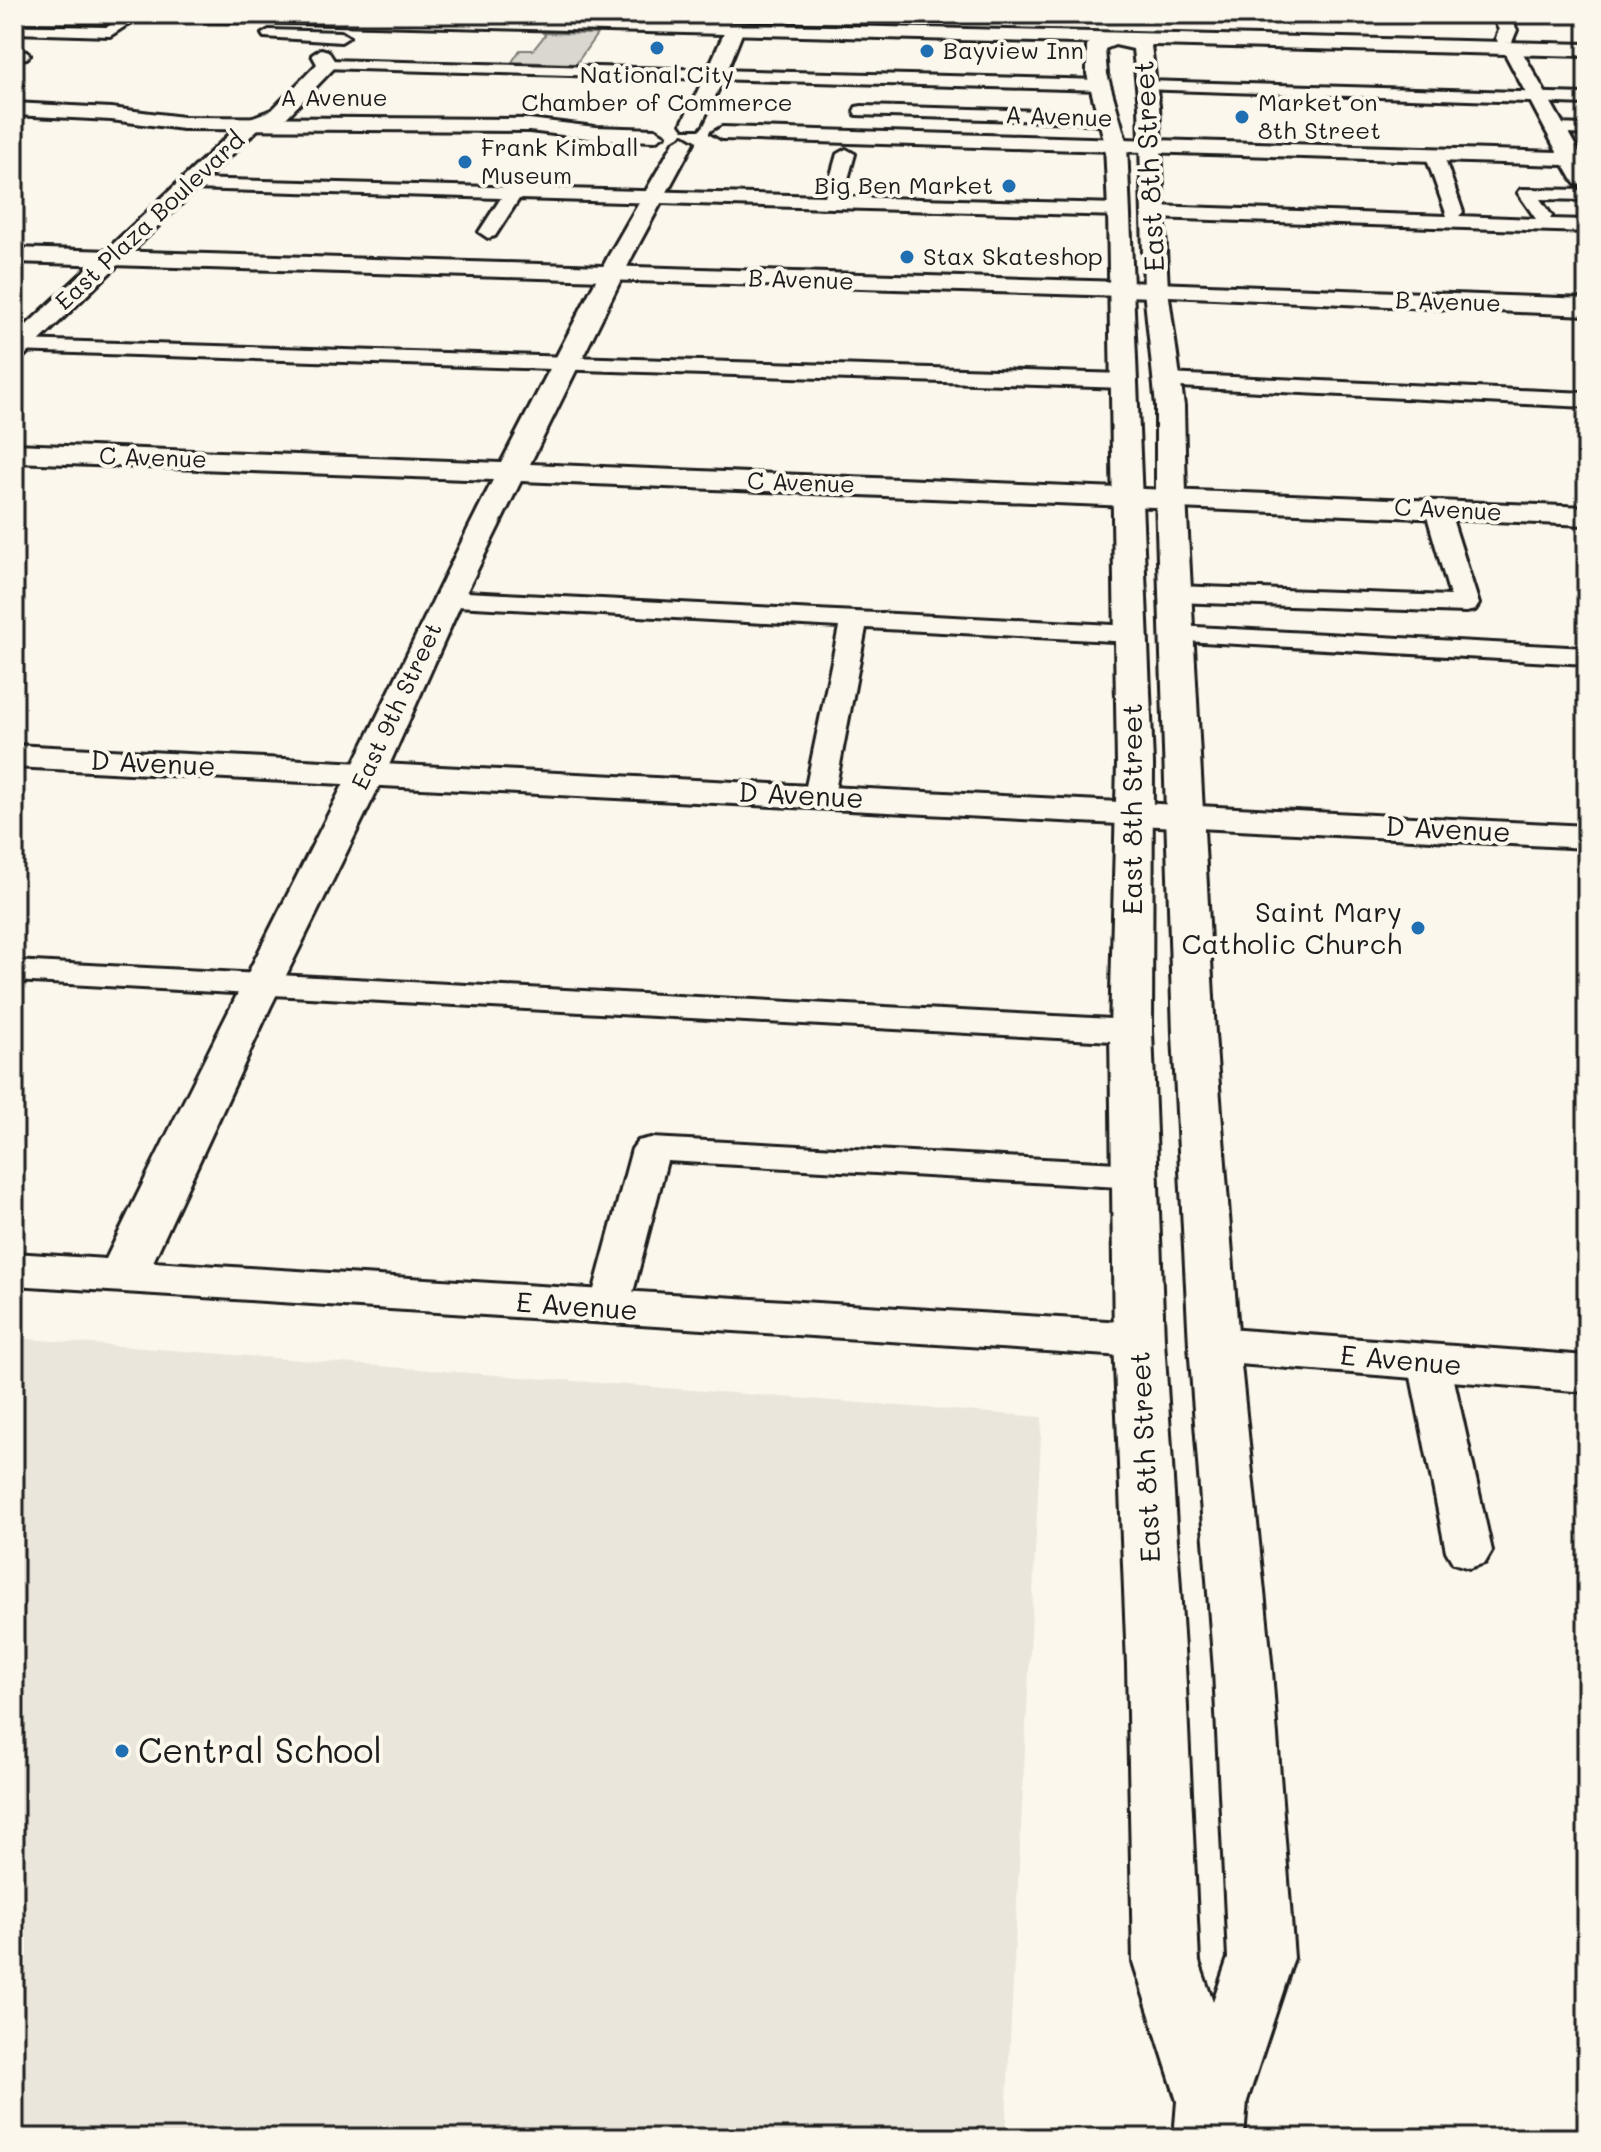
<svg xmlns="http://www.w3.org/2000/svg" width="1601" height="2152" font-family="Mali,sans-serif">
  <rect width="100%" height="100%" fill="#fbf7ec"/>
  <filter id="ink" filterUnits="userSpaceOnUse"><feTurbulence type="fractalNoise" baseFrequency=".0125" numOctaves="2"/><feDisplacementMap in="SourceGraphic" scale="16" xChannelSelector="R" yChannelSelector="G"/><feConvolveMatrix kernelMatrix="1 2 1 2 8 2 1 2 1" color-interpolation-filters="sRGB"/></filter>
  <g filter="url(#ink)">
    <polygon fill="#eae6dc" points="14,1338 1042,1417 1005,2138 14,2138"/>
    <polygon fill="#dad7ce" stroke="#7b7a75" stroke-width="2" points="543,33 597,34 576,64 512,62 520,50 533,50 545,35"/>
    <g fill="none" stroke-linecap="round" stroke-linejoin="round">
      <defs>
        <g id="service">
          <polygon points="127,14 144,14 110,36 14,33 14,25 107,27"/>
          <polygon points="269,30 341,32 349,37 341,42 264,37 262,34"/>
          <polygon points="14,50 27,52 30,55 27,58 14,60"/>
          <polygon points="327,60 1101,80 1109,85 1101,90 321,68 319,65"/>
          <polygon points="1146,81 1587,94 1587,104 1140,89 1140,83"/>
          <polygon points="862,106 1079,112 1111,117 1119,122 1111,127 1079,122 856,115 854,111 856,107"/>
          <polygon points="1555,124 1587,125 1587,135 1549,133 1547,129 1549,125"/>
          <polygon points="846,149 855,154 843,197 1119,204 1128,210 1119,216 519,199 495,236 488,238 479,232 501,198 191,189 182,184 191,179 825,196 837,154"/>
          <polygon points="1434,149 1443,154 1463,212 1459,216 1536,219 1518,193 1521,189 1587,190 1587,200 1540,199 1552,216 1550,219 1587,220 1587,232 1152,218 1143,212 1152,206 1447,216 1425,154"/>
          <polygon points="20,340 1124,374 1135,381 1124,388 14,351 14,341"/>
          <polygon points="1167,374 1587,393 1587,407 1159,386 1156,381 1159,376"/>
          <polygon points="1437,502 1446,504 1449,509 1479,604 1475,610 1466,612 1175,602 1166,600 1162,594 1166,588 1175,586 1450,596 1425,509 1428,504"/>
          <polygon points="447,591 1132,626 1142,628 1146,634 1142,640 1132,642 866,628 834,796 830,802 819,805 808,802 804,796 839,627 438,605 434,599 438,593"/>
          <polygon points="1177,626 1587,648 1587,664 1167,640 1163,634 1167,628"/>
          <polygon points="14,961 1131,1020 1143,1024 1149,1031 1143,1038 1131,1042 14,981"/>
          <polygon points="651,1138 1136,1164 1149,1168 1155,1176 1149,1184 1136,1188 667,1161 629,1308 623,1318 609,1322 595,1318 589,1308 632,1149 638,1141"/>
          <polygon points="1429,1348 1444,1352 1450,1362 1492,1551 1485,1563 1469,1568 1453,1563 1446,1551 1408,1362 1414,1352"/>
        </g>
        <polygon id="pedestrian" points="734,26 743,31 725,76 722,80 708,80 705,76 725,31"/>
        <g id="minor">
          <polygon points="1511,42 1520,48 1579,152 1587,153 1587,185 1575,184 1564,165 722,139 712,133 722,127 1557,152 1502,48"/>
          <polygon points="715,70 725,76 702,123 699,127 685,127 682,123 705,76"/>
          <polygon points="14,103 111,108 183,117 529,119 595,127 655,129 665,135 655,141 595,139 529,131 183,129 111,120 14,115"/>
          <path d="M684 136 694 142 633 255 530 464 1587 507V525L521 481 463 599 386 772 270 1008 153 1262 1139 1323 1157 1328 1164 1340 1157 1352 1139 1357 14 1285V1253L106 1259C185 1096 267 936 348 775 398 677 442 578 493 480L14 462V444L501 463 609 255 674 142Z"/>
          <polygon points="1156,283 1587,299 1587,315 1147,295 1144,290 1147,285"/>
          <polygon points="1214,1328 1587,1356 1587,1392 1214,1362 1196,1357 1189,1345 1196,1333"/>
        </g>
        <g id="tertiary">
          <polygon points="1491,14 1509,14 1517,30 1512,42 1498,42 1496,38 1499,30"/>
          <polygon points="14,248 1156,283 1165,285 1168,290 1165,295 1156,297 14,262"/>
          <polygon points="14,745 1587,826 1587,848 14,767"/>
        </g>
        <path id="secondary" d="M1114 33 1149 42 1151 46 1159 106 1168 290 1184 406 1186 497 1215 1034 1239 1345 1272 1671 1294 1958 1247 2101 1244 2138H1174L1177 2101 1133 1962 1127 1665 1114 1340 1110 1031 1117 764 1108 210 1105 144 1087 74V46L1089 42ZM1115 45 1133 49 1139 106 1144 290 1156 406V497L1173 1034 1189 1345 1214 1671 1228 1958 1213 2002 1199 1962 1185 1665 1164 1340 1152 1031 1153 764 1127 144 1107 74 1105 49Z"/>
        <g id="primary">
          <polygon points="123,14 350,14 1587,44 1587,56 132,19"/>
          <polygon points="321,49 328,51 337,65 286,118 259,128 23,357 14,359 14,337 245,120 272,110 317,64 312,55"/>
        </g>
      </defs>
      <use href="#service" stroke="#1c1c1c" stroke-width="6"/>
      <use href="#pedestrian" stroke="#1c1c1c" stroke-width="6"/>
      <use href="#minor" stroke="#1c1c1c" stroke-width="6"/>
      <use href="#tertiary" stroke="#1c1c1c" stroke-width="6"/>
      <use href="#secondary" stroke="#1c1c1c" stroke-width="6"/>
      <use href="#primary" stroke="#1c1c1c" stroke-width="6"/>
      <use href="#service" fill="#fbf7ec" fill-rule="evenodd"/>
      <use href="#pedestrian" fill="#fbf7ec" fill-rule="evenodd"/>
      <use href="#minor" fill="#fbf7ec" fill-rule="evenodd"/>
      <use href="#tertiary" fill="#fbf7ec" fill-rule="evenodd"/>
      <use href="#secondary" fill="#fbf7ec" fill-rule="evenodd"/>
      <use href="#primary" fill="#fbf7ec" fill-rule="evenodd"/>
    </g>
  </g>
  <g fill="#1f6fb2" stroke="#fbf7ec" stroke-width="3">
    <circle cx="657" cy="48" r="8"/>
    <circle cx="927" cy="51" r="8"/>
    <circle cx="1242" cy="117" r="8"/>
    <circle cx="465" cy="162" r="8"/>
    <circle cx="1009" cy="186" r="8"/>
    <circle cx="907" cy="257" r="8"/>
    <circle cx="1418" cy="928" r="8"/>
    <circle cx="122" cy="1751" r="8"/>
  </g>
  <g text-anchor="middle" stroke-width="8" stroke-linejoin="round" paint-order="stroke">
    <g font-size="24" fill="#1c1c1c" stroke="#fbf7ec" text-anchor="start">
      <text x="943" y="59">Bayview Inn</text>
      <text x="657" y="83" text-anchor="middle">National City<tspan x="657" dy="28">Chamber of Commerce</tspan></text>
      <text x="1258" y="111">Market on<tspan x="1258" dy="28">8th Street</tspan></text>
      <text x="481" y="156">Frank Kimball<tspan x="481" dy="28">Museum</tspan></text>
      <text x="993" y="194" text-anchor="end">Big Ben Market</text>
      <text x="923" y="265">Stax Skateshop</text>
    </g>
    <g font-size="24" fill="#1c1c1c" stroke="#fbf7ec">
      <text x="334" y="106">A Avenue</text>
      <text transform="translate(1059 117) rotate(2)" y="8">A Avenue</text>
      <text transform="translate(150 221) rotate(-43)" y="8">East Plaza Boulevard</text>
      <text transform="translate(801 280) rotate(2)" y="8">B Avenue</text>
      <text transform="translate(1448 302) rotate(2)" y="8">B Avenue</text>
      <text transform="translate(153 458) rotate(2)" y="8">C Avenue</text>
      <text transform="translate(801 483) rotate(2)" y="8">C Avenue</text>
      <text transform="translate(1448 510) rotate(3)" y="8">C Avenue</text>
      <text transform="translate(397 706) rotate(-65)" y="8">East 9th Street</text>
    </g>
    <g font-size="28" fill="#1c1c1c" stroke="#fbf7ec">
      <text transform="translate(1149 166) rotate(-93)" y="10">East 8th Street</text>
      <text transform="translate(153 763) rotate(3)" y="10">D Avenue</text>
      <text transform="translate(801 795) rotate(3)" y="10">D Avenue</text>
      <text transform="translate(1132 809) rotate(-90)" y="10">East 8th Street</text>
      <text transform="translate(1448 829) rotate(3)" y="10">D Avenue</text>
      <text transform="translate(577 1306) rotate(4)" y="10">E Avenue</text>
      <text transform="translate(1401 1360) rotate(5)" y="10">E Avenue</text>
      <text transform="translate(1145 1457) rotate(-93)" y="10">East 8th Street</text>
    </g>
    <g font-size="28" fill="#1c1c1c" stroke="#fbf7ec" text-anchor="end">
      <text x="1402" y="922">Saint Mary<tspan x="1402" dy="32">Catholic Church</tspan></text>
    </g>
    <g font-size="34" fill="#1c1c1c" stroke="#fbf7ec" text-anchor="start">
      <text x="138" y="1763">Central School</text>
    </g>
  </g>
  <rect width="1601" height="2152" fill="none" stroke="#fbf7ec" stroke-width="48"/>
  <rect x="24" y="24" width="1553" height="2104" fill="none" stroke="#1c1c1c" stroke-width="3" filter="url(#ink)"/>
</svg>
